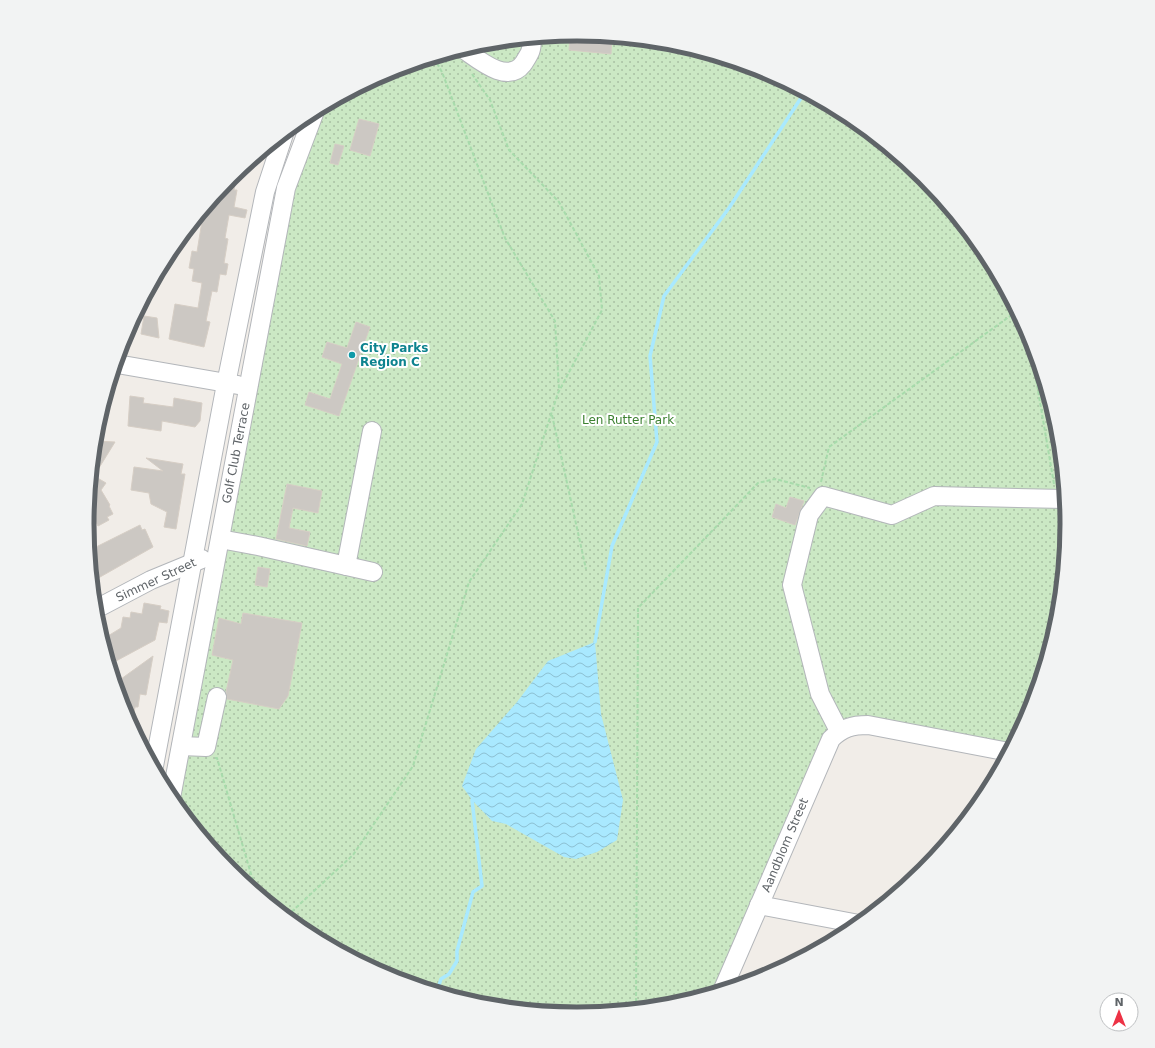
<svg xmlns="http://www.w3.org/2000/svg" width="1155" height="1048" font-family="'DejaVu Sans',sans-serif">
  <defs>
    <pattern id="park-dots" width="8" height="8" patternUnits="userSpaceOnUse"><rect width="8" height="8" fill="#cbe8c4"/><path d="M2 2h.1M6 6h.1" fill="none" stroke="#a8c0a3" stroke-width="1.8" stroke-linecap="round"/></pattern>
    <pattern id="water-waves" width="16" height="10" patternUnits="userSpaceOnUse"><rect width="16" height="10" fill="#a9e9ff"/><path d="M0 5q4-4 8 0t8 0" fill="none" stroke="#8dc0d2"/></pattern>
  </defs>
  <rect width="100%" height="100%" fill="#f1ede8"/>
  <polygon fill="url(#park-dots)" points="578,34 673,43 765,71 850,117 924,178 985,252 1030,337 1058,429 1067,524 1058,620 1030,712 1011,748 844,724 719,991 673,1005 577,1014 482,1005 390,977 305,931 231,870 177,804 280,256 299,169 323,107 390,71 482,43"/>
  <polygon fill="url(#water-waves)" points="595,642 601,714 623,800 617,840 597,852 576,859 564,857 506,824 492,821 472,800 462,786 476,749 517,702 548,661"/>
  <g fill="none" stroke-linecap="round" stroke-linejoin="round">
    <g stroke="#a9e9ff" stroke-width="3.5">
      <polyline points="595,642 612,546 657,442 650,356 664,296 729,208 801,98 795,87"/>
      <polyline points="437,991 441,979 449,974 457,961 457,951 473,892 482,886 472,800"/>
    </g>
  </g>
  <g fill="#ccc8c3" stroke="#d6cec5">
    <polygon points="578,34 612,37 611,54 569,50 570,35"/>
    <polygon points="359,119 379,124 370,156 350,150"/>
    <polygon points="335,144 344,146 338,165 330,163"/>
    <polygon points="237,173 234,190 237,190 234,207 247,210 245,218 229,215 225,238 228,239 224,263 228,264 226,275 220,274 217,292 212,291 206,321 210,322 204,347 169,339 175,304 198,308 202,283 192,281 194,269 189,268 192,251 197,252 202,221 196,220"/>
    <polygon points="144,316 157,318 159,338 141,334"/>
    <polygon points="356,322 370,327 339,416 305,405 309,392 330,399 342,364 322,357 327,342 347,348"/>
    <polygon points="130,396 144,398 143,403 173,407 174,398 202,403 200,421 195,427 162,421 161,431 128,426"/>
    <polygon points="96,441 115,442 94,476 106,483 101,490 110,505 109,506 113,514 107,517 109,520 98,526 92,515 88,518"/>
    <polygon points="146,458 183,464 181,474 185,474 176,529 164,527 167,512 151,504 149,493 131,490 134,467 163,471"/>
    <polygon points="287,484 322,491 318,513 293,508 289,528 310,532 307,546 276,539"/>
    <polygon points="790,497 804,501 795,525 772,517 776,504 786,508"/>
    <polygon points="140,525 142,530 145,529 153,547 93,581 90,550"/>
    <polygon points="258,567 270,569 267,587 255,585"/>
    <polygon points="144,603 161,606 160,609 169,611 167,623 159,622 155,640 116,661 108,652 107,652 103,639 121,628 123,617 130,618 131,612 142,614"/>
    <polygon points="243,613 302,623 288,696 279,709 227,699 226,692 233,660 212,655 219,618 241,624"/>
    <polygon points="153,656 146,695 140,694 138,707 135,707 132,725 125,711 119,693 121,679"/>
  </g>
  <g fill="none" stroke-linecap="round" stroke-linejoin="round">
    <defs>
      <g id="minor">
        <path d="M463 49C478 59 507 85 523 64 530 53 532 51 532 38"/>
        <polyline points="117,364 238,385"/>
        <polyline points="220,539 258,546 373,572"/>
        <polyline points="346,566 372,431"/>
        <polyline points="96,609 151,580 202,559"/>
        <polyline points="839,731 820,694 792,585 809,515 823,496 892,515 934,496 1065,499"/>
        <polyline points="181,746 206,747 217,697"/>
        <polyline points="154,766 226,384 265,192 284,134"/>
        <polyline points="171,798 286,188 315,111"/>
        <polyline points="759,905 859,924"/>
        <path d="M723 989 831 739C842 728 852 725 868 725L1009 752"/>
      </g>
    </defs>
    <use href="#minor" stroke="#b3b6ba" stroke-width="20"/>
    <g stroke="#a7dbab" stroke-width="2" stroke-dasharray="4 2" stroke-linecap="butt">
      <polyline points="434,58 442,72 505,238 555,321 559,389"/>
      <polyline points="1028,332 1054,484"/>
      <polyline points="552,415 586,569"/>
      <polyline points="821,482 829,447 1017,311"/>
      <polyline points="1059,514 1065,550"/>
      <polyline points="215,758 217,758 256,891"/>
      <polyline points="287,916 353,855 413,766 469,582 522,504 558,393 602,310 599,276 559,202 509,150 490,100 472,74"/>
      <polyline points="636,1008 638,608 758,483 775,479 810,488"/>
    </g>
    <use href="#minor" stroke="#fff" stroke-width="18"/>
  </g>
  <circle fill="#0f9aa8" stroke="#fff" stroke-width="1.5" cx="352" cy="355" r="4"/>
  <g text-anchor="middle" stroke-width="4" stroke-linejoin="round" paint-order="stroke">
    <g font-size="12" font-weight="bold" fill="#0d838f" stroke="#fff" text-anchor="start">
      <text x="360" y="352">City Parks<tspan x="360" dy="14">Region C</tspan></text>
    </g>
    <g font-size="12" fill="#3d8232" stroke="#fff">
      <text x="628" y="424">Len Rutter Park</text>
    </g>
    <g font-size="12" fill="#5f6468" stroke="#fff">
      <text transform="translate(236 453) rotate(-79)" y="4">Golf Club Terrace</text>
      <text transform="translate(156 580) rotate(-25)" y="4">Simmer Street</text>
      <text transform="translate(785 845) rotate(-67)" y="4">Aandblom Street</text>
    </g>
  </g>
  <path d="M0 0H1155V1048H0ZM94 524a483 483 0 1 1 966 0a483 483 0 1 1-966 0Z" fill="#f2f3f3" fill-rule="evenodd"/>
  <path fill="none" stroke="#5f6468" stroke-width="5" d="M94 524a483 483 0 1 1 966 0a483 483 0 1 1-966 0Z"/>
  <g transform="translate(1119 1012)"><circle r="19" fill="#ffffff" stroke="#bfc1c3"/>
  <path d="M0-3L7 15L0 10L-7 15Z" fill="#ed3245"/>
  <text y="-6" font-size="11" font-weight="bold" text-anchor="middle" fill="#5f6468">N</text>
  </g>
</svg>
